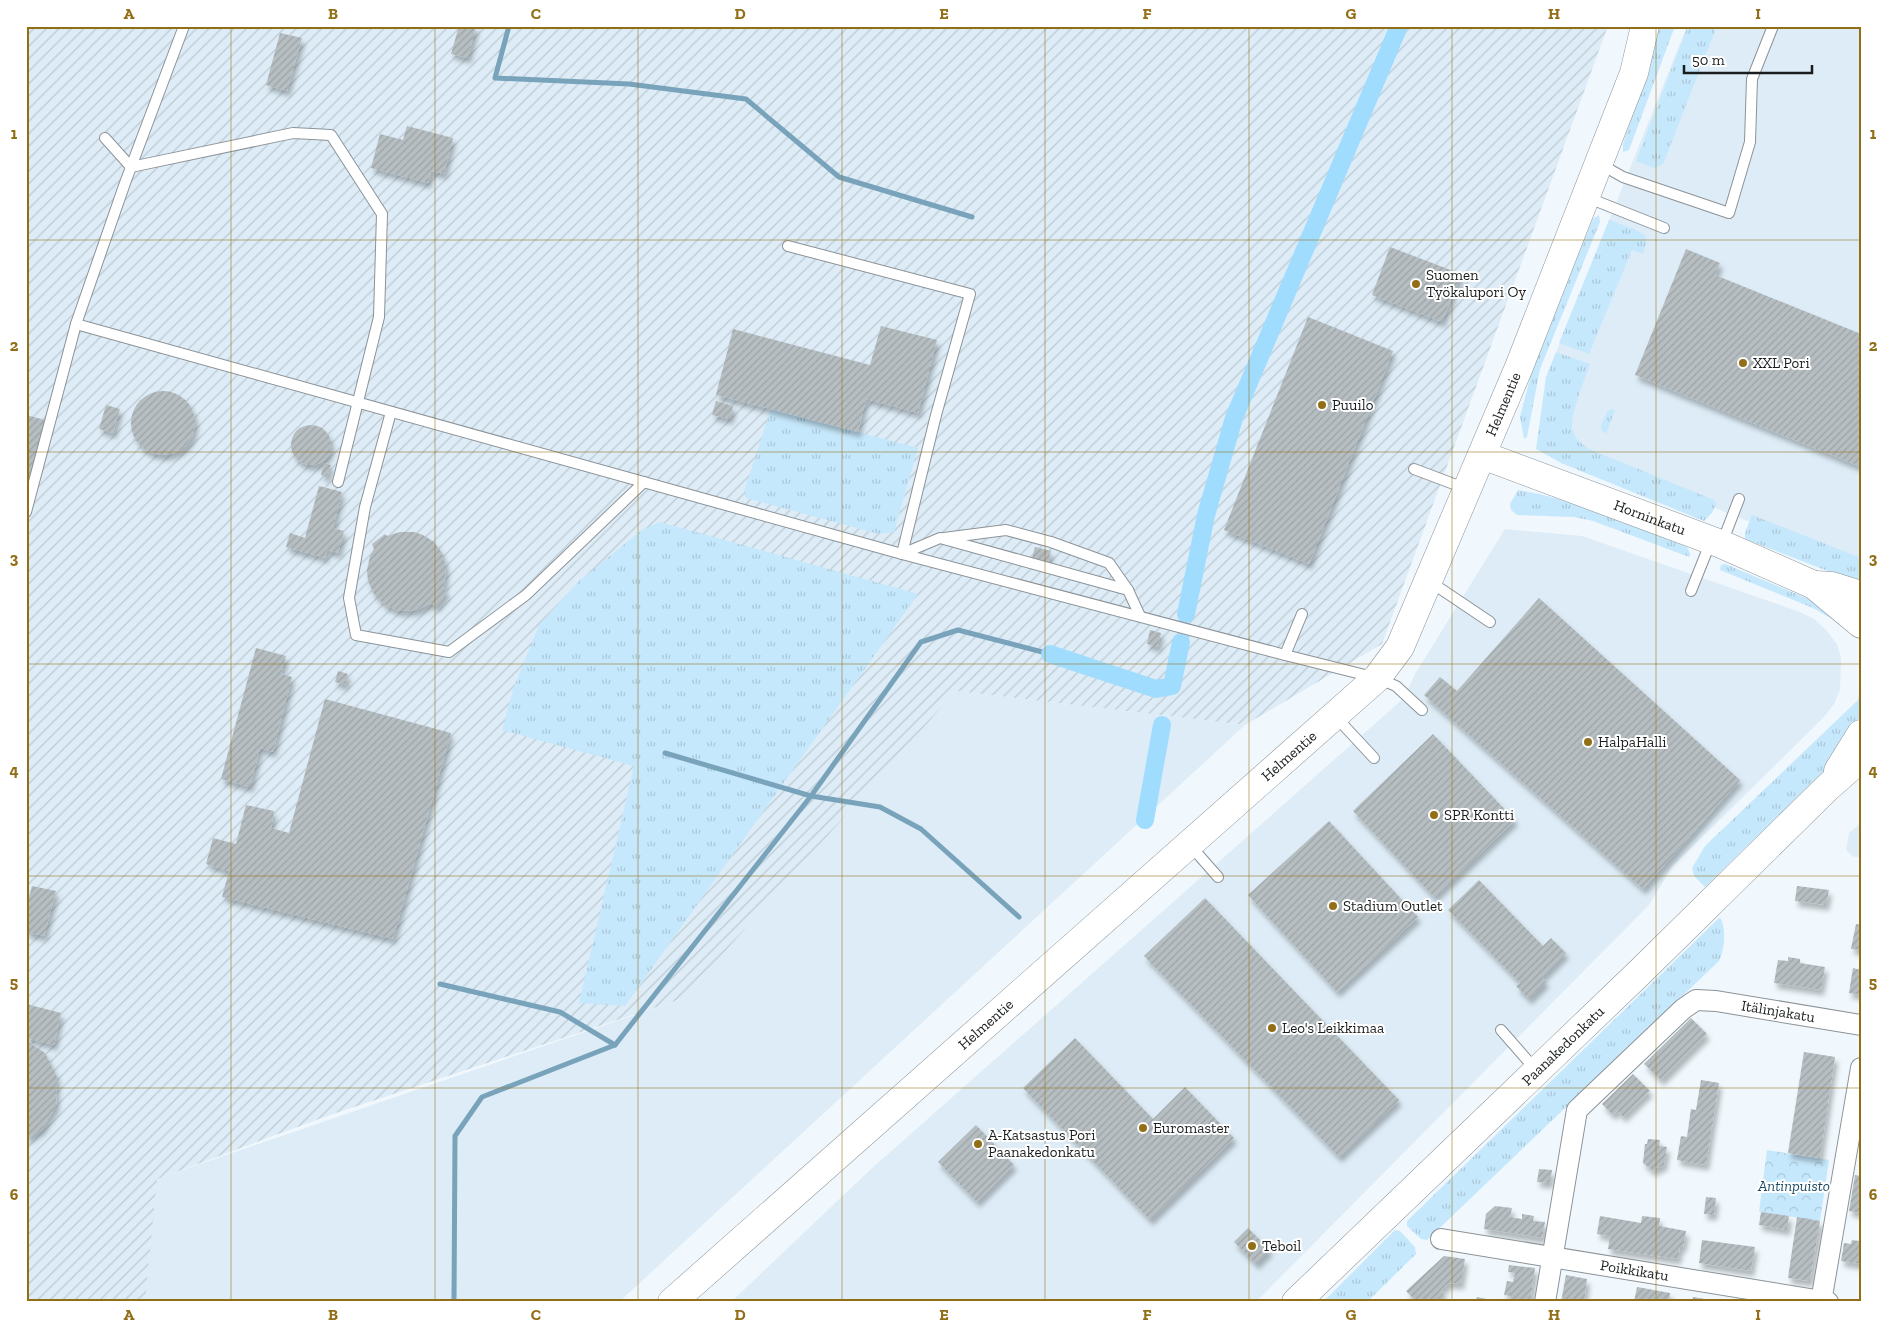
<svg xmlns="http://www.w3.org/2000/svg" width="1887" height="1328" font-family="'Zilla Slab',serif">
  <defs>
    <pattern id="industrial-furrows" width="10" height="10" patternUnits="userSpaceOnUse" patternTransform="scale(1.25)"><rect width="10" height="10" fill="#ddecf6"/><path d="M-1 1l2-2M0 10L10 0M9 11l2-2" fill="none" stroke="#bdcad2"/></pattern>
    <pattern id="grass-tufts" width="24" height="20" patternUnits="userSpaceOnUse" patternTransform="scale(1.25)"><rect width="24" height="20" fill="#c6e8fc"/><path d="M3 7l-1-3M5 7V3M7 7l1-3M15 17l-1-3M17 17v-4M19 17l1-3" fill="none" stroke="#aac7d8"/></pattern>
    <pattern id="park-crowns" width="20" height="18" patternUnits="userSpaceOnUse" patternTransform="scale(1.25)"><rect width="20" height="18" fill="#c6e8fc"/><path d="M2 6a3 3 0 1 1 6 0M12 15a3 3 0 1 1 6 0" fill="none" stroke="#aac7d8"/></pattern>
    <pattern id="building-hatch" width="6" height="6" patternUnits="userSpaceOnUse" patternTransform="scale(1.25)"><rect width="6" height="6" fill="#b6bec2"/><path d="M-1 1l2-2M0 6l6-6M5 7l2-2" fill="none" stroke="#9ca3a6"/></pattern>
    <filter id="shadow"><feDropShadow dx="3" dy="5.5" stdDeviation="2.5" flood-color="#0004"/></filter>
  </defs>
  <rect width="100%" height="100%" fill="#f0f8fd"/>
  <g fill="#ddecf6">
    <polygon points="1687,26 1861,26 1861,566 1594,460 1573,444 1553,360"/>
    <polygon points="1505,529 1582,536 1800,612 1814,619 1826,630 1837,644 1841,658 1840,690 1834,704 1824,717 1672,867 1649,905 1256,1302 731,1302 871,1169 1404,698 1415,674"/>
    <polygon points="956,691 1245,725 619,1302 145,1302 156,1179 684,998"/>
    <polygon points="1861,823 1861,858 1852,856 1846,850 1849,833"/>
  </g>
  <polygon fill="url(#industrial-furrows)" points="26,26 1608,26 1382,644 1245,725 956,691 684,998 330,1115 157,1179 145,1302 26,1302"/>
  <g fill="url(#grass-tufts)">
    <polygon points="1659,26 1675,26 1629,150 1623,152 1623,144 1656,40"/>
    <polygon points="1688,26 1714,26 1715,31 1663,164 1654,168 1636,161"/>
    <polygon points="1599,215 1600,222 1540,369 1527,437 1524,439 1520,417 1534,363 1593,219"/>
    <path d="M1609 220C1617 223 1643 230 1646 238 1648 243 1644 249 1643 254L1632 250 1589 354 1559 343Z"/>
    <path d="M1556 352 1590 364C1585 380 1568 417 1573 432 1575 439 1582 444 1589 449L1714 500 1716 504 1712 513 1704 521 1561 463 1536 449 1546 377Z"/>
    <polygon points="771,409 918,448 894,532 879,534 746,498 744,491"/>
    <polygon points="1611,409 1615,410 1606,434 1602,431 1601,426 1607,412"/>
    <path d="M1518 490C1576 499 1631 526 1687 547L1690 553 1689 557 1593 521 1574 517 1517 515 1511 510 1510 504Z"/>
    <polygon points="1752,515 1861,558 1861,584 1745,539 1745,533"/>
    <polygon points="660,522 918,594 625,1006 579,1003 634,766 502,730 514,687 539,625 578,582 642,530"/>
    <polygon points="1725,564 1828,607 1858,630 1851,634 1832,619 1813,608 1720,570 1721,565"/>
    <polygon points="1861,680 1861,716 1854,731 1830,765 1705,887 1694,876 1692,868 1705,846 1858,700"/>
    <path d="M1719 918 1721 919C1726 932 1725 948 1719 961L1427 1240 1421 1239 1407 1226V1221Z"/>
    <polygon points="1395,1230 1400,1231 1415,1247 1416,1254 1367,1302 1323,1302"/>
  </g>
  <polygon fill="url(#park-crowns)" points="1767,1150 1829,1160 1820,1221 1759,1212"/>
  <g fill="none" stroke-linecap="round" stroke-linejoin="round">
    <g stroke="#78a3bb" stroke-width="5">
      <polyline points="509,26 495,78 629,84 746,99 839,177 972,217"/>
      <polyline points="665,753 811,796 880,807 921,829 1019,917"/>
      <polyline points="440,984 560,1012 615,1045"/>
      <polyline points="454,1302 455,1136 482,1097 615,1045 811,796 921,642 958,630 1050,654"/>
    </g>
    <g stroke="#a0dcfe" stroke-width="18">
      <polyline points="1186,614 1206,515 1234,418 1399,26"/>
      <polyline points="1050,654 1156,689 1172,686 1181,642"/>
      <polyline points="1145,820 1162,725"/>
    </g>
  </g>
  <g fill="url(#building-hatch)" filter="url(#shadow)">
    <polygon points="459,26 476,26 468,58 451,54"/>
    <polygon points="280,33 302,38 287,91 266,85"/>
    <polygon points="407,126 453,138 444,174 431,171 428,183 371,168 380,134 403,140"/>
    <polygon points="1390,247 1461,274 1442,322 1372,295"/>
    <polygon points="1686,249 1720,263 1715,275 1861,334 1861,467 1635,375"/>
    <polygon points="1308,317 1393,351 1309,564 1224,530"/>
    <polygon points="881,326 937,340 918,413 866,399 858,432 716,395 733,329 870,365"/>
    <circle cx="163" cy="423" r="32"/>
    <polygon points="716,401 733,406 730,419 712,415"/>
    <polygon points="106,405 120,409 113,433 99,429"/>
    <polygon points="26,415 45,420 27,487 26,487"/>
    <circle cx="311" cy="445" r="20"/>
    <polygon points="324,463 331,465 327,477 321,475"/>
    <polygon points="319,486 342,492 333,528 344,531 338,553 327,550 325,558 286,547 290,533 305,538"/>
    <polygon points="400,532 414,532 423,535 434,542 442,553 446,567 445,581 443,588 447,592 436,607 431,603 416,610 399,611 386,606 374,594 368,581 367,570 370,556 374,549 372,544 385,534 387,536"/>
    <polygon points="1035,547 1051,551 1048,562 1032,558"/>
    <polygon points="1539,598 1740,780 1643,889 1424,695 1440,677 1457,691"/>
    <polygon points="1150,630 1161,633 1158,647 1147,644"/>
    <polygon points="256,648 286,656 281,674 292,677 273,752 260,748 250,787 221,779"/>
    <polygon points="338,671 348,674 345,685 335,682"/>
    <polygon points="325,699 451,733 393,939 222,897 229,871 206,864 213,838 236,844 246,805 274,811 271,828 289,833"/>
    <polygon points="1433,734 1515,820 1434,897 1353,811"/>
    <polygon points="1329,821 1418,917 1337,992 1248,895"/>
    <polygon points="1479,880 1543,946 1551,938 1566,953 1542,977 1546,982 1529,999 1516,986 1520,983 1448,910"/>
    <polygon points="32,886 56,891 44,936 26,932 26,900 28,901"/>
    <polygon points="1797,886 1829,890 1826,905 1795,901"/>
    <polygon points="1205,898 1399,1100 1339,1157 1144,956"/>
    <polygon points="1856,924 1861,925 1861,950 1851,949"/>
    <polygon points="1788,957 1800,959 1800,963 1825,967 1821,990 1774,983 1778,960 1788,961"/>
    <polygon points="1853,968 1861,970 1861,995 1849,993"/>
    <polygon points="26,1004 61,1013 54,1045 26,1038"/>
    <polygon points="1691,1018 1707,1034 1661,1080 1644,1064"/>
    <polygon points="1075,1038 1153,1119 1185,1087 1234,1138 1150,1220 1023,1088"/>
    <polygon points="26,1040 45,1053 57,1077 56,1106 42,1129 26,1139"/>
    <polygon points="1804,1052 1835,1057 1820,1158 1788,1153"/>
    <polygon points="1633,1074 1650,1091 1623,1117 1617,1110 1613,1115 1602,1104"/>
    <polygon points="1701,1080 1719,1083 1706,1165 1677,1160 1681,1136 1687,1137 1691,1109 1696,1110"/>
    <polygon points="976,1125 1014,1165 977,1202 938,1162"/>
    <polygon points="1648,1139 1660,1140 1659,1146 1667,1147 1664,1165 1659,1168 1656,1167 1655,1172 1643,1163 1645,1144 1647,1144"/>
    <polygon points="1539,1169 1552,1170 1550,1183 1537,1182"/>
    <polygon points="1855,1175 1861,1176 1861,1213 1849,1211"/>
    <polygon points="1706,1197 1716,1198 1714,1215 1704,1214"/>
    <polygon points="1495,1206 1512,1208 1510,1217 1522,1219 1522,1214 1534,1216 1533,1221 1545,1222 1542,1238 1484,1229 1486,1214"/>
    <polygon points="1761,1212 1789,1216 1787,1230 1759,1225"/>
    <polygon points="1600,1216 1641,1223 1642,1216 1660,1218 1659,1226 1686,1231 1683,1247 1680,1247 1678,1259 1608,1249 1610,1236 1597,1234"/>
    <polygon points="1797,1217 1820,1221 1810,1281 1788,1278"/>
    <polygon points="1248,1228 1270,1250 1256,1264 1234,1242"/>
    <polygon points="1860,1238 1860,1264 1841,1261 1844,1243 1851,1244 1852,1240 1859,1241"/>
    <polygon points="1702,1240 1755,1247 1751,1271 1699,1263"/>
    <polygon points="1444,1256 1465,1259 1461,1284 1449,1283 1441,1290 1444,1294 1436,1302 1432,1299 1429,1302 1417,1302 1406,1291"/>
    <polygon points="1509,1265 1535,1268 1530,1302 1510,1302 1511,1296 1504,1295 1507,1281 1513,1282 1515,1273 1508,1272"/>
    <polygon points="1566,1275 1587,1279 1584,1302 1561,1302"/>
    <polygon points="1637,1287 1670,1293 1669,1302 1634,1302"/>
    <polygon points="1477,1297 1491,1300 1490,1302 1476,1302"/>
    <polygon points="1693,1297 1717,1301 1717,1302 1692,1302"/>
  </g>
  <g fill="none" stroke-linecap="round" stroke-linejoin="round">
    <defs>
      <g id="lane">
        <polyline points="105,138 131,167 293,133 331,135 382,214 379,317 338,482"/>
        <polyline points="1600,164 1623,177 1729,213 1750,142 1752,79 1773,26"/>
        <polyline points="1586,197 1664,228"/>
        <polyline points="788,246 970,294 936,415 902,554"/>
        <polyline points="76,324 902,554 1285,655 1377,678 1396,686 1422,710"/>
        <polyline points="391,412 365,507 349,598 356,635 449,652 526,595 644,482"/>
        <polyline points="1414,469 1467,489"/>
        <polyline points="26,512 76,324 125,183 184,26"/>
        <polyline points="944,538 1006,530 1051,542 1109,563 1128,590"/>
        <polyline points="1722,543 1739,499"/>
        <polyline points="902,554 940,538 1128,590 1140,616"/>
        <polyline points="1429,581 1490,622"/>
        <polyline points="1691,591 1711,541"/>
        <polyline points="1285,655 1302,614"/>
        <polyline points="1335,716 1374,758"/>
        <polyline points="1189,844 1218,877"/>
        <polyline points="1501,1030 1536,1070"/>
      </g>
      <g id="street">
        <path id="s1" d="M1441 1239 1828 1302"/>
        <path id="s2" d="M1545 1302 1577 1110 1683 1009 1696 1000 1716 1001 1861 1025"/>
        <polyline points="1821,1302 1861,1068"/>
      </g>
      <g id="secondary">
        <path id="s3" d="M1482 455 1721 544 1814 585 1861 624"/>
        <polyline points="1815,585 1832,586 1861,595"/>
        <path id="s4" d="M672 1302 1377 678 1400 647 1519 367 1634 73 1645 26"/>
      </g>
      <g id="primary">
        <polyline points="1838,771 1861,734"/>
        <path id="s5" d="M1296 1302 1641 971 1827 788 1861 758"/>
      </g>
    </defs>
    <use href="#lane" stroke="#8c9398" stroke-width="12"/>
    <use href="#street" stroke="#8c9398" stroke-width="22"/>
    <use href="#secondary" stroke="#8c9398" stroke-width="29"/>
    <use href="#primary" stroke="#8c9398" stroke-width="29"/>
    <use href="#lane" stroke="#fff" stroke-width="10"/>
    <use href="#street" stroke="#fff" stroke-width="20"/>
    <use href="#secondary" stroke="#fff" stroke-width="28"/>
    <use href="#primary" stroke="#fff" stroke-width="28"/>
  </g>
  <path fill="none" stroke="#926e16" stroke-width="1" stroke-opacity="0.55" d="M231 26V1302M435 26V1302M638 26V1302M842 26V1302M1045 26V1302M1249 26V1302M1452 26V1302M1656 26V1302M26 240H1861M26 452H1861M26 664H1861M26 876H1861M26 1088H1861"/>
  <g fill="#926e16" stroke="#fff" stroke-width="2">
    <circle cx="1416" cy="284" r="5"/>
    <circle cx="1743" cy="363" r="5"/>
    <circle cx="1322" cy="405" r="5"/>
    <circle cx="1588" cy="742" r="5"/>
    <circle cx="1434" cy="815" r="5"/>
    <circle cx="1333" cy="906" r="5"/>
    <circle cx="1272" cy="1028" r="5"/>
    <circle cx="1143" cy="1128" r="5"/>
    <circle cx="978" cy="1144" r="5"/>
    <circle cx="1252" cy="1246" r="5"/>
  </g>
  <g text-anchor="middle" stroke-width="4" stroke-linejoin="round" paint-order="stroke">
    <g font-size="15" fill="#1a1d1e" stroke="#fff" text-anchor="start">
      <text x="1426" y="280">Suomen<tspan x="1426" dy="17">Työkalupori Oy</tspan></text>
      <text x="1753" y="368">XXL Pori</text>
      <text x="1332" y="410">Puuilo</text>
      <text x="1598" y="747">HalpaHalli</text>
      <text x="1444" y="820">SPR Kontti</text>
      <text x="1343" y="911">Stadium Outlet</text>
      <text x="1282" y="1033">Leo's Leikkimaa</text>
      <text x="1153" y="1133">Euromaster</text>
      <text x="988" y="1140">A-Katsastus Pori<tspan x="988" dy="17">Paanakedonkatu</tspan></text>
      <text x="1262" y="1251">Teboil</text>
    </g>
    <g font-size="15" fill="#1a1d1e" stroke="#fff">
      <text dy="5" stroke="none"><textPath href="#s4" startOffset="1244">Helmentie</textPath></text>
      <text dy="5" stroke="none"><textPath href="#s3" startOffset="179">Horninkatu</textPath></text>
      <text dy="5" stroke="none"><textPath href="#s4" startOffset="824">Helmentie</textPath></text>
      <text dy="5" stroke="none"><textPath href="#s2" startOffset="440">Itälinjakatu</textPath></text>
      <text dy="5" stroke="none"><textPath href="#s4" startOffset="419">Helmentie</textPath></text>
      <text dy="5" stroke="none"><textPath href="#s5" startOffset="370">Paanakedonkatu</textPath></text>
      <text dy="5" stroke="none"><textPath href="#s1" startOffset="196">Poikkikatu</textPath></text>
    </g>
    <g font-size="15" font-style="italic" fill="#1c4b63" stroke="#fff">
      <text x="1794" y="1191">Antinpuisto</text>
    </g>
  </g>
  <rect width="1887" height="1328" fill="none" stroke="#ffffff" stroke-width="55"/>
  <path d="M1684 65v8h128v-8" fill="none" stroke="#1a1d1e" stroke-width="2.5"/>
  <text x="1692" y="65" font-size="15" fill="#1a1d1e" stroke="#ffffff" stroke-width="4" paint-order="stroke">50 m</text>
  <rect x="28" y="28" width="1832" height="1272" fill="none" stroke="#926e16" stroke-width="2"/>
  <g font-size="16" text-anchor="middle" font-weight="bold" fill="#926e16">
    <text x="129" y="19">A</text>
    <text x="333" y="19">B</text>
    <text x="536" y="19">C</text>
    <text x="740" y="19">D</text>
    <text x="944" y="19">E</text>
    <text x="1147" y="19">F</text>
    <text x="1351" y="19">G</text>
    <text x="1554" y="19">H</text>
    <text x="1758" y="19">I</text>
    <text x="14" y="139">1</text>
    <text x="1873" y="139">1</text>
    <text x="14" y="351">2</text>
    <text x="1873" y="351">2</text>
    <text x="14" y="564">3</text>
    <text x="1873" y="564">3</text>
    <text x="14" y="776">4</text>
    <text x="1873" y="776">4</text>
    <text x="14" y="988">5</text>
    <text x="1873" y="988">5</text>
    <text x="14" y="1200">6</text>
    <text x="1873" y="1200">6</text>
    <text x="129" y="1320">A</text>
    <text x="333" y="1320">B</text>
    <text x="536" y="1320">C</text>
    <text x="740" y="1320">D</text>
    <text x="944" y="1320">E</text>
    <text x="1147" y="1320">F</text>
    <text x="1351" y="1320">G</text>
    <text x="1554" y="1320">H</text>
    <text x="1758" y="1320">I</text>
  </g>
</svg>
